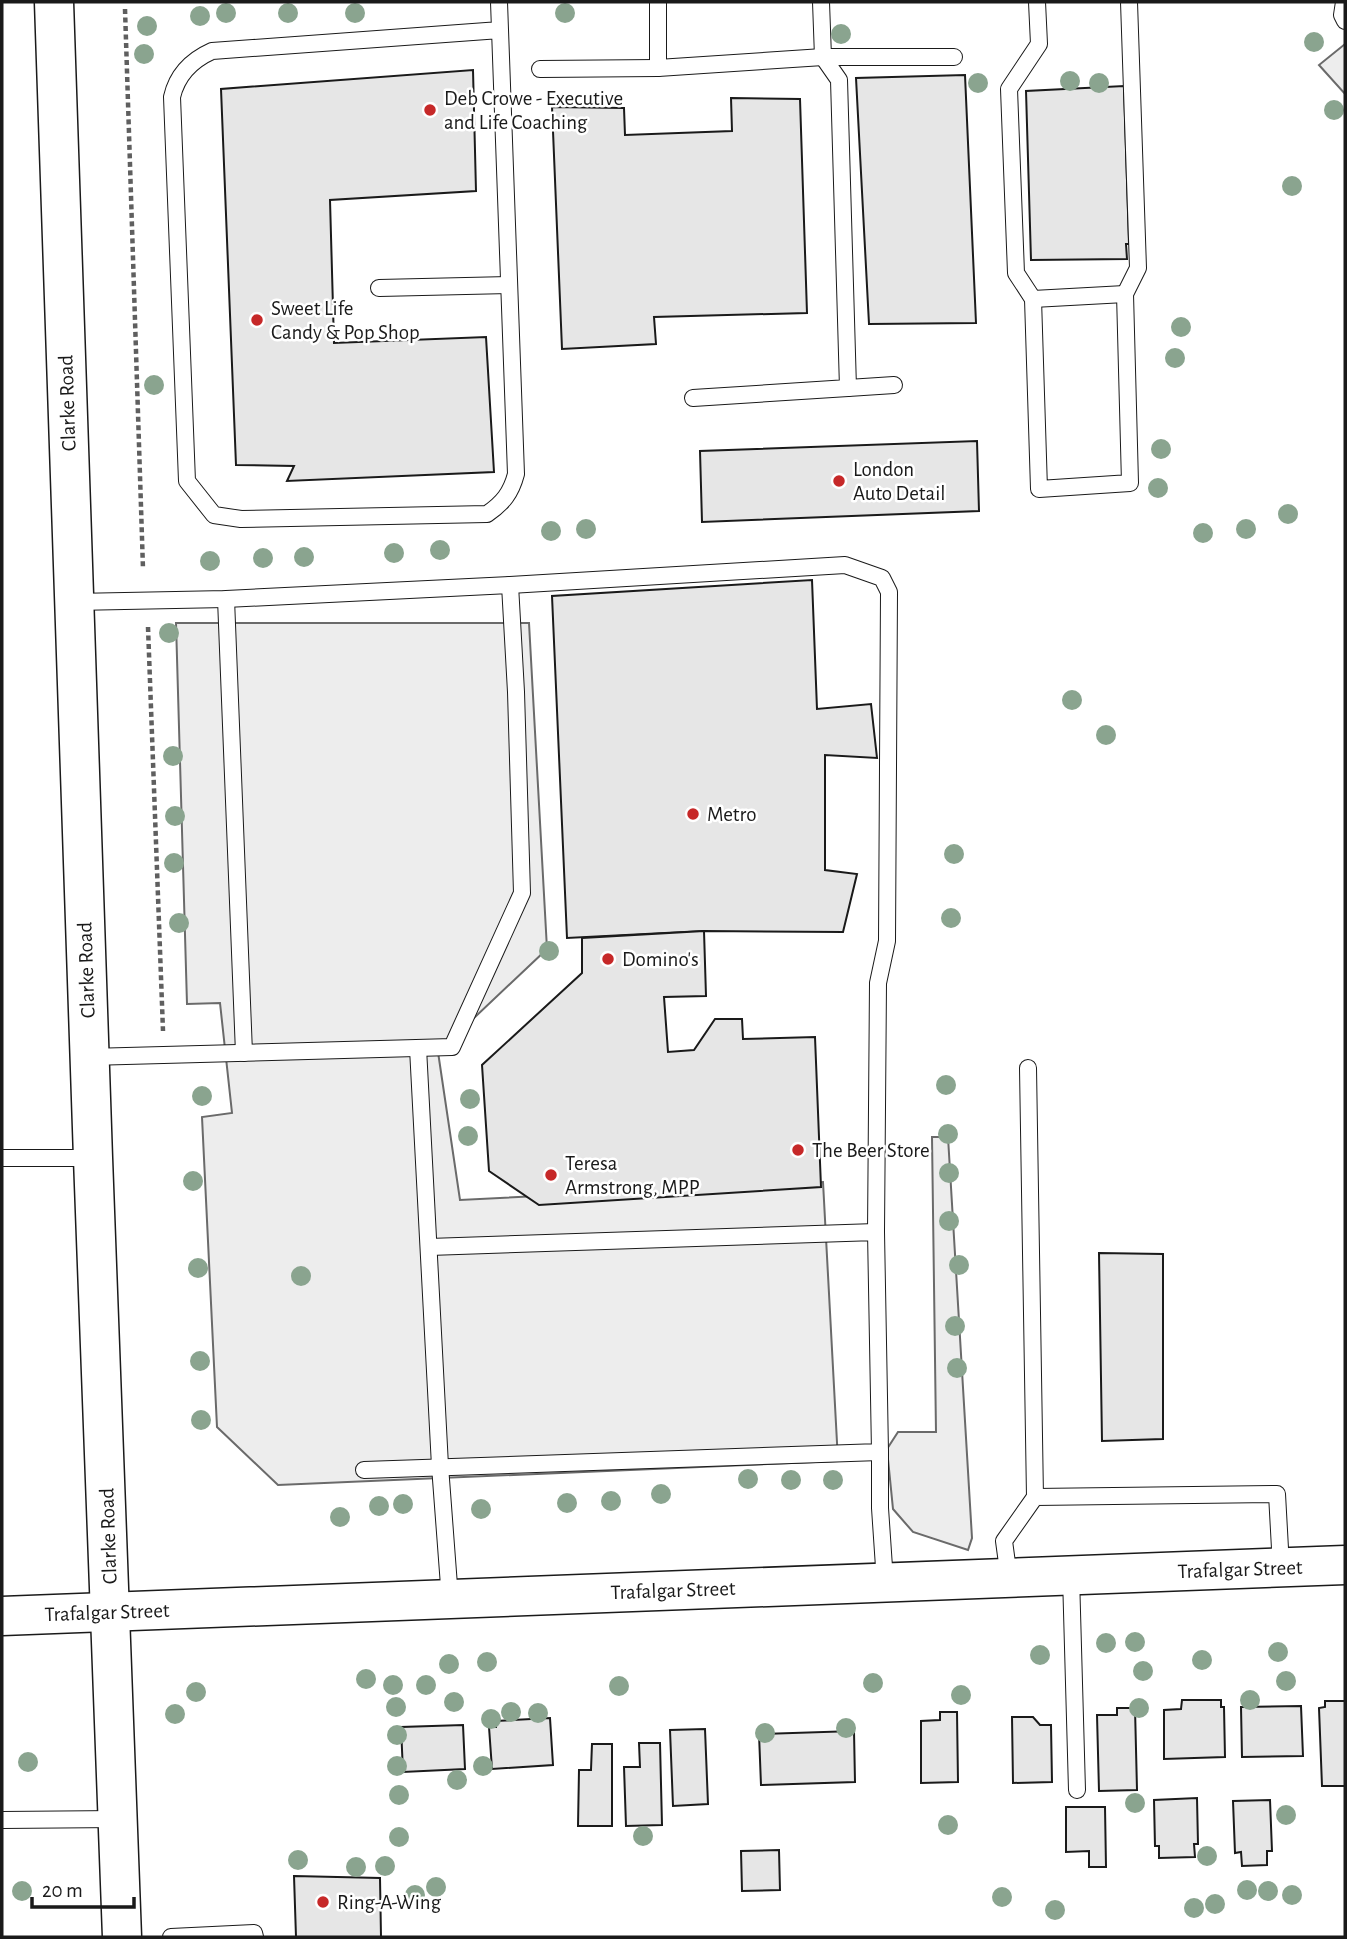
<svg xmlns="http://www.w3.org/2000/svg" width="1347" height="1939" font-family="'Alegreya Sans',sans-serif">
  <rect width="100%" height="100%" fill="#fff"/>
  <g fill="#ededed" stroke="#6a6a6a" stroke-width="2">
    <polygon points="1345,44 1345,94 1319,65"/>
    <polygon points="176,623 529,623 547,949 438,1052 460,1200 823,1182 838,1461 278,1485 217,1427 202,1117 232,1113 220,1003 187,1004"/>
    <polygon points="932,1137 948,1137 972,1538 968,1550 913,1532 893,1509 887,1449 898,1432 936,1432"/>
  </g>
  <g fill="#e6e6e6" stroke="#1a1a1a" stroke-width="2">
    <polygon points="473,70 476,191 330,200 334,343 486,337 494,472 287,481 294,466 236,465 221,89"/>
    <polygon points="965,75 976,323 869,324 856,78"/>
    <polygon points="1124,86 1129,244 1126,244 1127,259 1031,260 1026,91"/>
    <polygon points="731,98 800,99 807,313 654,317 656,344 562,349 552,107 624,108 625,135 732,131"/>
    <polygon points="977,441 979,511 702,522 700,451"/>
    <polygon points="812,580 817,709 871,704 877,758 825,755 825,870 857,874 843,932 704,931 567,938 552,596"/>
    <polygon points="704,931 706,996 664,997 668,1052 694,1050 715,1019 742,1019 743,1039 815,1037 821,1187 539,1205 489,1171 482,1065 582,973 582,938"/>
    <polygon points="1099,1253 1163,1254 1163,1439 1102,1441"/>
    <polygon points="1182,1700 1221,1700 1221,1707 1224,1707 1225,1757 1164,1759 1164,1710 1181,1709"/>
    <polygon points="1325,1701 1345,1701 1345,1786 1322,1786 1319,1708 1325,1707"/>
    <polygon points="1301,1706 1303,1756 1242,1757 1241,1707"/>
    <polygon points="1117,1708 1135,1708 1137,1790 1099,1791 1097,1715 1117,1715"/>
    <polygon points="940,1712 957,1712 958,1782 921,1783 921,1721 940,1720"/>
    <polygon points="1012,1717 1033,1717 1040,1725 1051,1725 1052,1782 1013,1783"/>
    <polygon points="550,1718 553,1765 492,1769 489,1727 496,1727 496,1721"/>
    <polygon points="463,1725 465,1769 403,1772 401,1727"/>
    <polygon points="705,1729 708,1804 673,1806 670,1730"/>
    <polygon points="854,1731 855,1782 761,1785 759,1734"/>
    <polygon points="639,1743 660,1743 662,1825 626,1826 624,1767 640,1767"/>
    <polygon points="592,1744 612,1744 612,1826 578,1826 579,1770 591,1770"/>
    <polygon points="1197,1798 1198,1844 1194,1844 1195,1857 1159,1858 1159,1846 1155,1846 1154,1800"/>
    <polygon points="1270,1800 1272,1851 1267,1851 1267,1865 1242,1866 1241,1852 1235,1853 1233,1801"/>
    <polygon points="1066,1807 1105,1807 1106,1867 1089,1867 1089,1851 1066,1852"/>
    <polygon points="779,1850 780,1890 742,1891 741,1851"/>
    <polygon points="294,1876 380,1878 381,1937 296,1937"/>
  </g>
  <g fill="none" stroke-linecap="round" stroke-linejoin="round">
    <defs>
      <g id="service">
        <path d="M499 2 516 474C511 493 503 503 487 514L241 519 214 515 187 481 172 97C177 75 192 60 212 51L500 30"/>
        <polyline points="658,2 658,68 823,57 954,57"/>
        <polyline points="1037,2 1039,44 1009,89 1016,273 1033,299 1039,489 1130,483 1125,294 1138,268 1129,2"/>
        <polyline points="1344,2 1342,15 1345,21"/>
        <polyline points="540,69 658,68"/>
        <polyline points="379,288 509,285"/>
        <polyline points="1033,299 1125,294"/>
        <polyline points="848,388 894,385"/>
        <polyline points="693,398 848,388 839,80 823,57 821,2"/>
        <polyline points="510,585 845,565 882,578 889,592 887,941 878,983 876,1232"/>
        <polyline points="226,599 244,1053"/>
        <polyline points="74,602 226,599 510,585 516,692 522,893 452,1047 89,1057"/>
        <polyline points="418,1048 440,1466 450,1599"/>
        <polyline points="1028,1068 1035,1497"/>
        <polyline points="2,1158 93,1158"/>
        <polyline points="880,1452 880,1508 885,1582"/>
        <polyline points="364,1470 880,1452 876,1232 429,1247"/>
        <polyline points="1071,1576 1077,1790"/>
        <polyline points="1009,1578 1004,1541 1035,1497 1277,1494 1281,1567"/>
        <polyline points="2,1820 118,1819"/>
        <polyline points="171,1937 254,1933 255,1937"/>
      </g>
      <g id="secondary">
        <polyline points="54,2 93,1158 122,1937"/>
        <polyline points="2,1616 1345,1565"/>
      </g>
    </defs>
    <use href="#service" stroke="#1a1a1a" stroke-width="18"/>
    <use href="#secondary" stroke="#1a1a1a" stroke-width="41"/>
    <g stroke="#5f5f5f" stroke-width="4.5" stroke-dasharray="5 3.5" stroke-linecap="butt">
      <polyline points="125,9 143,569"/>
      <polyline points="148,627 163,1031"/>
    </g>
    <use href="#service" stroke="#fff" stroke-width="16"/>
    <use href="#secondary" stroke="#fff" stroke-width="38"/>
  </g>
  <g fill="#8aa48f">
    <circle cx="226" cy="13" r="10"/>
    <circle cx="288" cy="13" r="10"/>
    <circle cx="355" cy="13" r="10"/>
    <circle cx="565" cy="13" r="10"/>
    <circle cx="200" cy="16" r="10"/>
    <circle cx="147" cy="26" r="10"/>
    <circle cx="841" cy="34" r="10"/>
    <circle cx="1314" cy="42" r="10"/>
    <circle cx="144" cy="54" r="10"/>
    <circle cx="1070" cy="81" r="10"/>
    <circle cx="978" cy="83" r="10"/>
    <circle cx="1099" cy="83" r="10"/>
    <circle cx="1334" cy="110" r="10"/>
    <circle cx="1292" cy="186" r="10"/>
    <circle cx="1181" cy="327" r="10"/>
    <circle cx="1175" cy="358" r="10"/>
    <circle cx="154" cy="385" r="10"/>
    <circle cx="1161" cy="449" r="10"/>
    <circle cx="1158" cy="488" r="10"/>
    <circle cx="1288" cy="514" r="10"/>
    <circle cx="586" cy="529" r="10"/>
    <circle cx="1246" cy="529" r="10"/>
    <circle cx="551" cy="531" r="10"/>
    <circle cx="1203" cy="533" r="10"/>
    <circle cx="440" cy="550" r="10"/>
    <circle cx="394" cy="553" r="10"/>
    <circle cx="304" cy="557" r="10"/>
    <circle cx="263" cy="558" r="10"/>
    <circle cx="210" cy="561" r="10"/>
    <circle cx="169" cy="633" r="10"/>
    <circle cx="1072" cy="700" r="10"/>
    <circle cx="1106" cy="735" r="10"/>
    <circle cx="173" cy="756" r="10"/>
    <circle cx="175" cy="816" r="10"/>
    <circle cx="954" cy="854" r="10"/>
    <circle cx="174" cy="863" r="10"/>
    <circle cx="951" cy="918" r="10"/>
    <circle cx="179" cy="923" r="10"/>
    <circle cx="549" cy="951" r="10"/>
    <circle cx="946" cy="1085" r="10"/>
    <circle cx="202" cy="1096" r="10"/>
    <circle cx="470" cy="1099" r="10"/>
    <circle cx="948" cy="1134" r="10"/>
    <circle cx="468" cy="1136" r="10"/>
    <circle cx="949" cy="1173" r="10"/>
    <circle cx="193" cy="1181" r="10"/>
    <circle cx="949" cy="1221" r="10"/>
    <circle cx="959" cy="1265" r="10"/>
    <circle cx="198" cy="1268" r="10"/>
    <circle cx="301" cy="1276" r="10"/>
    <circle cx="955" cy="1326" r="10"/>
    <circle cx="200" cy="1361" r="10"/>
    <circle cx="957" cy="1368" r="10"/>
    <circle cx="201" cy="1420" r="10"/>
    <circle cx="748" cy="1479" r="10"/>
    <circle cx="791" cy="1480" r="10"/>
    <circle cx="833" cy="1480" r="10"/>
    <circle cx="661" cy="1494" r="10"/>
    <circle cx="611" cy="1501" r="10"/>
    <circle cx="567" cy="1503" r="10"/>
    <circle cx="403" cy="1504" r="10"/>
    <circle cx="379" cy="1506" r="10"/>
    <circle cx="481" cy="1509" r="10"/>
    <circle cx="340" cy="1517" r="10"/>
    <circle cx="1135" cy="1642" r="10"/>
    <circle cx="1106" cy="1643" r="10"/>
    <circle cx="1278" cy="1652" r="10"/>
    <circle cx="1040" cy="1655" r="10"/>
    <circle cx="1202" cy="1660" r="10"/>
    <circle cx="487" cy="1662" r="10"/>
    <circle cx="449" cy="1664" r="10"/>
    <circle cx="1143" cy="1671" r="10"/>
    <circle cx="366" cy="1679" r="10"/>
    <circle cx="1286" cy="1681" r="10"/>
    <circle cx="873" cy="1683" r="10"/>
    <circle cx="393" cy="1685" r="10"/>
    <circle cx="426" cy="1685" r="10"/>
    <circle cx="619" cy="1686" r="10"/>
    <circle cx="196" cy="1692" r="10"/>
    <circle cx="961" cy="1695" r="10"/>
    <circle cx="1250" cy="1700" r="10"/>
    <circle cx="454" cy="1702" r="10"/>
    <circle cx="396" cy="1707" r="10"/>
    <circle cx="1139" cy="1708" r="10"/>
    <circle cx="511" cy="1712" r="10"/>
    <circle cx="538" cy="1713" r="10"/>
    <circle cx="175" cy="1714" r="10"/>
    <circle cx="491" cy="1719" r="10"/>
    <circle cx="846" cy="1728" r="10"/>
    <circle cx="765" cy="1733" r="10"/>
    <circle cx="397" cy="1735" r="10"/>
    <circle cx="28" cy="1762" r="10"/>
    <circle cx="397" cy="1766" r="10"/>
    <circle cx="483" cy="1766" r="10"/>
    <circle cx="457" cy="1780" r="10"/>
    <circle cx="399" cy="1795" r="10"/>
    <circle cx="1135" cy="1803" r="10"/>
    <circle cx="1286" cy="1815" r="10"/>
    <circle cx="948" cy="1825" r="10"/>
    <circle cx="643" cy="1836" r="10"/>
    <circle cx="399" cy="1837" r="10"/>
    <circle cx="1207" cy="1856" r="10"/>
    <circle cx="298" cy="1860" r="10"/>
    <circle cx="385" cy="1866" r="10"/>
    <circle cx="356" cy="1867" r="10"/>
    <circle cx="436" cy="1887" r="10"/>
    <circle cx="1247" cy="1890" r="10"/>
    <circle cx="22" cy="1891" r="10"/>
    <circle cx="1268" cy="1891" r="10"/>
    <circle cx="415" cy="1895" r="10"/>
    <circle cx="1292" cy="1895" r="10"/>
    <circle cx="1002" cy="1897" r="10"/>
    <circle cx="1215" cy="1904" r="10"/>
    <circle cx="1194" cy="1908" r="10"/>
    <circle cx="1055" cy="1910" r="10"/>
  </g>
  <g fill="#c62828" stroke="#fff" stroke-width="2.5">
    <circle cx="430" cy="110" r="7"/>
    <circle cx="257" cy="320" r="7"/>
    <circle cx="839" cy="481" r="7"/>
    <circle cx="693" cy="814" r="7"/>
    <circle cx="608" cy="959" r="7"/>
    <circle cx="798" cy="1150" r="7"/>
    <circle cx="551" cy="1175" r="7"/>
    <circle cx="323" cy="1902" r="7"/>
  </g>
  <g text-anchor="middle" stroke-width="5" stroke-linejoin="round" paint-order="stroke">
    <g font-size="21" fill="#1a1a1a" stroke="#fff" text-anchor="start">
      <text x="444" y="105">Deb Crowe - Executive<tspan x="444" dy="24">and Life Coaching</tspan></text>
      <text x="271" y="315">Sweet Life<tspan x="271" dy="24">Candy &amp; Pop Shop</tspan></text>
      <text x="853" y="476">London<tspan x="853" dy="24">Auto Detail</tspan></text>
      <text x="707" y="821">Metro</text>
      <text x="622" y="966">Domino's</text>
      <text x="812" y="1157">The Beer Store</text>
      <text x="565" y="1170">Teresa<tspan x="565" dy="24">Armstrong, MPP</tspan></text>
      <text x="337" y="1909">Ring-A-Wing</text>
    </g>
    <g font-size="21" fill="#1a1a1a" stroke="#fff">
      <text transform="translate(67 403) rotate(-92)" y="7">Clarke Road</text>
      <text transform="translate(86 970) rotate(-92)" y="7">Clarke Road</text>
      <text transform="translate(108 1536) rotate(-92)" y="7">Clarke Road</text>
      <text transform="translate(1240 1569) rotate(-2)" y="7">Trafalgar Street</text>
      <text transform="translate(673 1590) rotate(-2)" y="7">Trafalgar Street</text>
      <text transform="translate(107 1612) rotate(-2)" y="7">Trafalgar Street</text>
    </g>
  </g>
  <rect width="1347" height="1939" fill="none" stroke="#1a1a1a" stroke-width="7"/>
  <path d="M32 1897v10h102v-10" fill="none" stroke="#1a1a1a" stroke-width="3.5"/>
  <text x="42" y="1897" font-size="21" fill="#1a1a1a" stroke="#ffffff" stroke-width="5" paint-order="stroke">20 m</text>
</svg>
